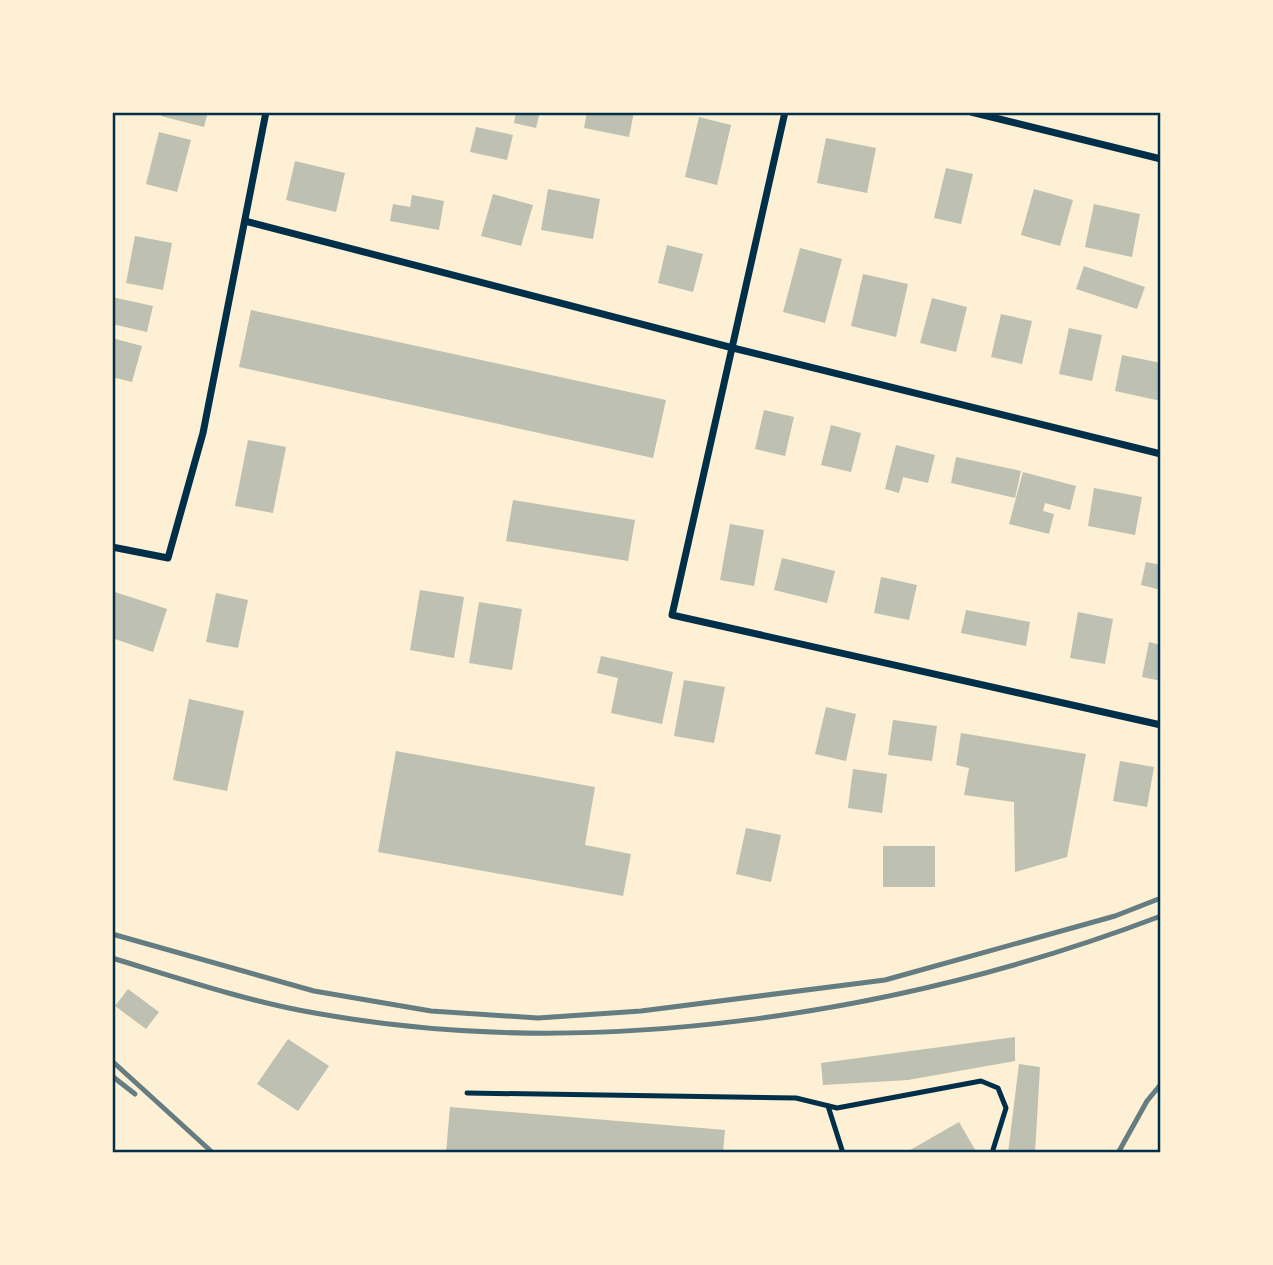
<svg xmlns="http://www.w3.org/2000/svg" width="1273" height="1265" font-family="Commissioner,sans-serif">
  <rect width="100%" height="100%" fill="#fdf0d5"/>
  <g fill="#bec0b2">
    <polygon points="162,112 208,112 204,127 161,116"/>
    <polygon points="516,112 540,112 536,128 514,123"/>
    <polygon points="587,112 634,112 629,137 584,128"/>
    <polygon points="699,117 731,125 717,185 685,177"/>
    <polygon points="476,127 513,135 507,160 470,152"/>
    <polygon points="159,132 191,140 177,192 146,184"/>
    <polygon points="826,138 876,148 867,193 817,183"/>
    <polygon points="295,161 345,173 336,212 286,200"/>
    <polygon points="946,168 973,174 961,224 934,218"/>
    <polygon points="548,189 600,199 593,239 541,230"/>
    <polygon points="1034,189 1073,200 1060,246 1021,235"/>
    <polygon points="493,194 533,205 521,246 481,236"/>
    <polygon points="412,195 444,201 439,230 390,221 393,204 410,207"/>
    <polygon points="1094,204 1140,214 1132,257 1085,247"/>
    <polygon points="135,236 172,243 163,290 126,283"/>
    <polygon points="667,245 703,254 693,292 658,283"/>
    <polygon points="800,248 842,259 825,323 783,312"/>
    <polygon points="1084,266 1145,287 1137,309 1076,289"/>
    <polygon points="863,274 908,284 896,337 851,326"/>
    <polygon points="112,297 153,306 147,332 112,324"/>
    <polygon points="932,298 967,307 956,352 920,343"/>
    <polygon points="251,310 666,400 653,458 239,367"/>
    <polygon points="1001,314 1032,321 1022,364 991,357"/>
    <polygon points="1069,328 1102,335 1092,381 1059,374"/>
    <polygon points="112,338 142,346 132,382 112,377"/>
    <polygon points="1122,355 1161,363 1161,401 1115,391"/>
    <polygon points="764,410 794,417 785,456 755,449"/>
    <polygon points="831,425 861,433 851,472 821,465"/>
    <polygon points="248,440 286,447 273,513 235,506"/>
    <polygon points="896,445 935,455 928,483 903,477 899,493 885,489"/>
    <polygon points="956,457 1021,471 1015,498 951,483"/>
    <polygon points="1023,472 1076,486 1070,510 1045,503 1043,511 1054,514 1049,534 1009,524"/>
    <polygon points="1094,488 1142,497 1135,535 1088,526"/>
    <polygon points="513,500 635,520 628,561 506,541"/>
    <polygon points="730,524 764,530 754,586 720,580"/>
    <polygon points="782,558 835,571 827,603 774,590"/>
    <polygon points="1146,562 1161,565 1161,590 1141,585"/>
    <polygon points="881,577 917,585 909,620 874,613"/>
    <polygon points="420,590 464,597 454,658 410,650"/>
    <polygon points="112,591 167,609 153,652 112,638"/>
    <polygon points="216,593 248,600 238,648 206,642"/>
    <polygon points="479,602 522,609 512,670 469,663"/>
    <polygon points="966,610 1030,622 1026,646 961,633"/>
    <polygon points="1078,612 1113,619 1105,664 1070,658"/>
    <polygon points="1149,642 1161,645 1161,681 1142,677"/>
    <polygon points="601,656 673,672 662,724 611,713 618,678 597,673"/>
    <polygon points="684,680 725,687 714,743 674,736"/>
    <polygon points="189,699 244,711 227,791 173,780"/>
    <polygon points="826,707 856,714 846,761 815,754"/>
    <polygon points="893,720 937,726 932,761 888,755"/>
    <polygon points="961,733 1086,754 1067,857 1015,872 1014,802 964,795 969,768 956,765"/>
    <polygon points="396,751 595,787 585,845 631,854 623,896 378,852"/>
    <polygon points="1120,761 1154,767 1147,807 1113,801"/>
    <polygon points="853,769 887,774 882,813 848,808"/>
    <polygon points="746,828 781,835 771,882 736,874"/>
    <rect x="883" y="846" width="52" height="41"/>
    <polygon points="128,989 159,1012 146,1029 115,1006"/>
    <polygon points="1015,1037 1015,1061 908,1080 823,1085 821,1063"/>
    <polygon points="288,1039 329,1066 298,1111 257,1084"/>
    <polygon points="1019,1064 1040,1067 1035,1153 1008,1153"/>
    <polygon points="450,1107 725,1130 723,1153 446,1153"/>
    <polygon points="959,1122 977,1153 905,1153"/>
  </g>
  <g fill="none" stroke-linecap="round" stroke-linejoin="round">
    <g stroke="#003049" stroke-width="5">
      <polyline points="467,1093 796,1098 837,1108 981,1081 998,1088 1006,1108 992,1153"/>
      <polyline points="828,1106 843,1153"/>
    </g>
    <g stroke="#003049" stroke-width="7">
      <polyline points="785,112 672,615 1161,725"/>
      <polyline points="971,112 1161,159"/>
      <polyline points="245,221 733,348 1161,454"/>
      <polyline points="112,547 168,558 203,433 266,112"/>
    </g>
    <g stroke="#657d81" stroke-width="5">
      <polyline points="112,934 314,991 431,1011 538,1018 641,1011 885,980 1115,916 1161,898"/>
      <path d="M112 958C178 978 246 1001 315 1013 590 1063 901 1015 1161 916"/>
      <polyline points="112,1061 213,1153"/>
      <polyline points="112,1076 135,1094"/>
      <polyline points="1118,1153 1147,1101 1161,1084"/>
    </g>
  </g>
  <rect width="1273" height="1265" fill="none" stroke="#fdf0d5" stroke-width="228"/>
  <rect x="114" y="114" width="1045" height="1037" fill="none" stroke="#003049" stroke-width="2.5"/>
</svg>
